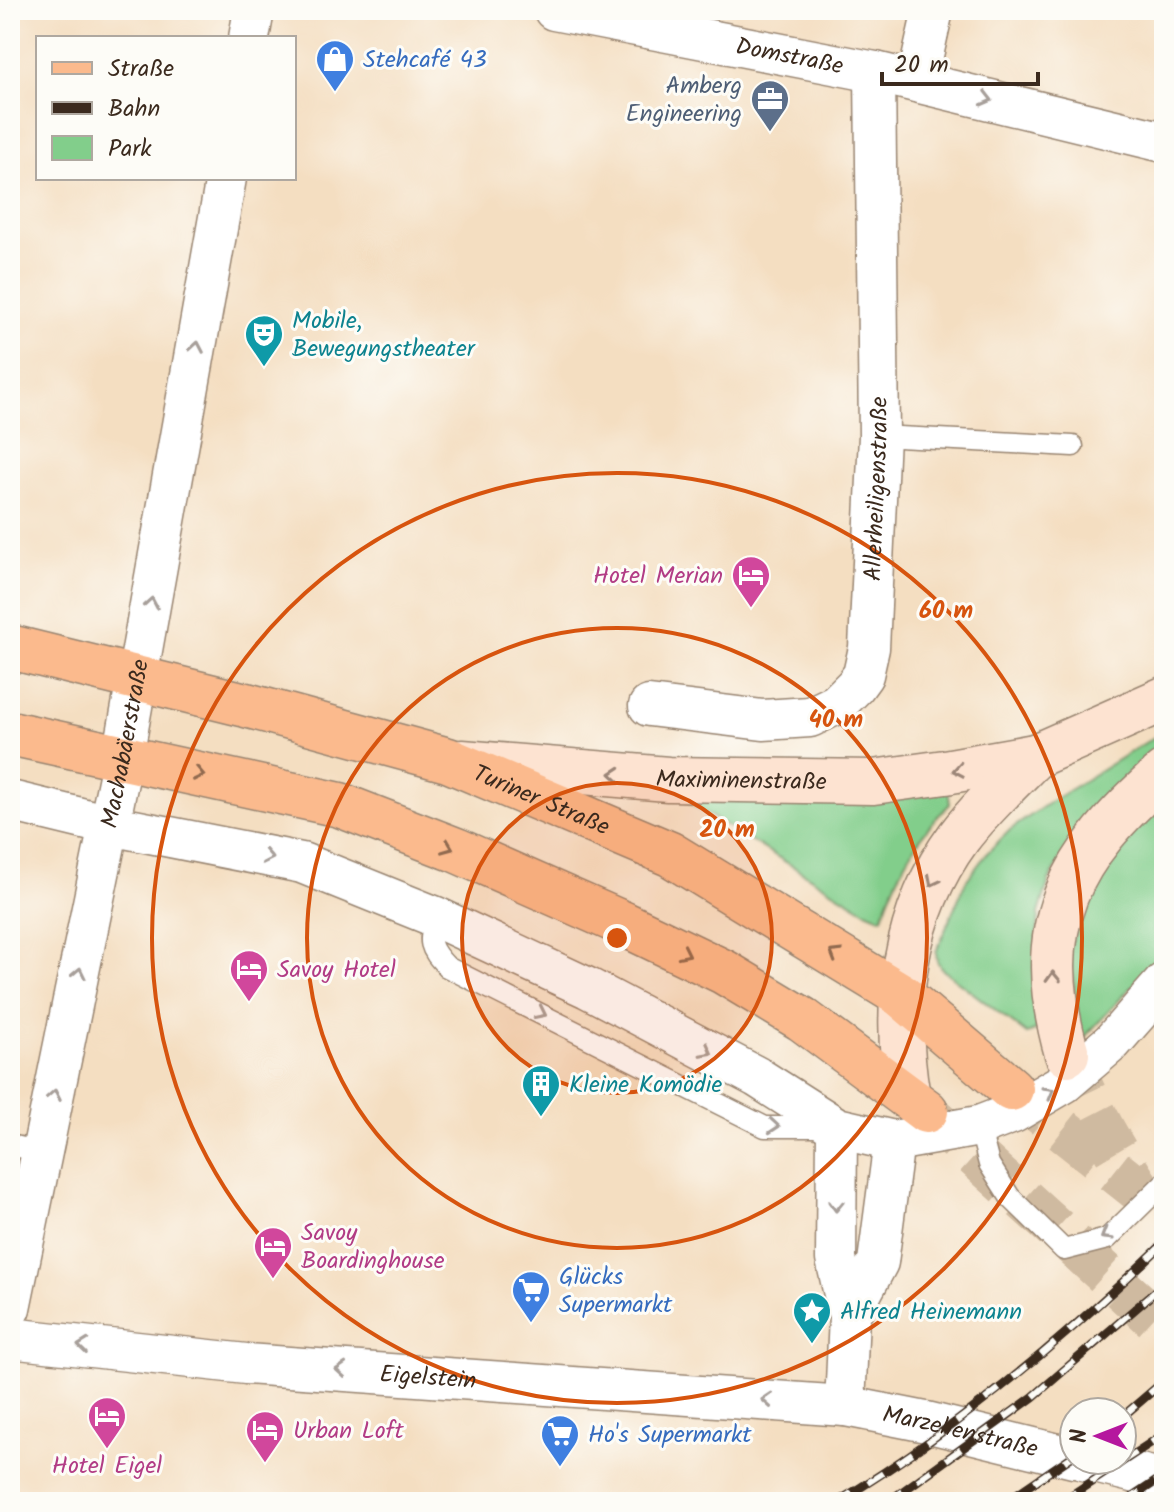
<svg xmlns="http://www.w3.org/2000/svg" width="1174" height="1512" font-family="Kalam,sans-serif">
  <rect width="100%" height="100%" fill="#fdfcf7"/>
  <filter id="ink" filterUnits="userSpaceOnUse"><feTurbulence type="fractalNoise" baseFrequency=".0125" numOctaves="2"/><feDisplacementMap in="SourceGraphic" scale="16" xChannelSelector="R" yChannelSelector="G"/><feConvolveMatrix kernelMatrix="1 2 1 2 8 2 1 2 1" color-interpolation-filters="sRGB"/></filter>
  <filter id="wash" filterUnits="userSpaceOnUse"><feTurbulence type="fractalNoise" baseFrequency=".006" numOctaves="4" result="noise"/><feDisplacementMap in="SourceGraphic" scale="32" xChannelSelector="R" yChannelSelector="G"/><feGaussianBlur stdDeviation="1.8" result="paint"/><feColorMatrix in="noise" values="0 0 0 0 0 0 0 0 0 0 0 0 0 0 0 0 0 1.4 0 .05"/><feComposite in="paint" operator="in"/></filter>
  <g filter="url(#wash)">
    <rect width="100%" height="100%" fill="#f4dec1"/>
    <g fill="#82ce8b" stroke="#5e7c54" stroke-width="2">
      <polygon points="1164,731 1164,749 1068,848 1049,881 1039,913 1033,991 1037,1030 1027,1034 943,970 937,961 936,952 966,881 988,852 1010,830 1050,802"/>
      <path d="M948 790 950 804C918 833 895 877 882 918L866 911 686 801 692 792 759 803H843Z"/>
      <polygon points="1164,802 1164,952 1081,1041 1069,949 1092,882 1143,816"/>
    </g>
  </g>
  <g filter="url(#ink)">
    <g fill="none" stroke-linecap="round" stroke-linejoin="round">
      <path stroke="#cfbaa0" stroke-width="44" stroke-dasharray="44 22" stroke-linecap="butt" d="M1067 1054C1087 1103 1111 1147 1141 1192"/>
      <g stroke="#cfbaa0" stroke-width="44" stroke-dasharray="44 22" stroke-linecap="butt">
        <polyline points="1011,1089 1141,1192 1164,1214"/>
        <polyline points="926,1111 1164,1327"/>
      </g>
      <defs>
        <g id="lane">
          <polyline points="879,436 1073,446"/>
          <path d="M436 917C427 942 429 948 447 967L765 1127H824"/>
          <polyline points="979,1126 989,1164 1010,1197 1064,1250 1107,1239 1164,1183"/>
          <polyline points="10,1145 42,1152"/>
        </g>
        <g id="street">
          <path id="s1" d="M554 10 875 72 1164 142"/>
          <polyline points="249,38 254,10"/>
          <polyline points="917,82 933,10"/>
          <path id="s2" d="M649 706 763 720 810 717 837 704 855 686 863 675 869 648 879 436 875 72"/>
          <polyline points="10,801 109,825 302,863 436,917 588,988 757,1077 837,1128 894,1141 979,1126 1013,1113 1064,1083 1112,1042 1164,983"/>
          <polyline points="837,1128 836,1259 849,1316 845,1406"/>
          <path id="s3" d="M10 1308 123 757 226 178"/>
          <polyline points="849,1316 878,1262 894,1141"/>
          <path id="s4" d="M10 1338 246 1364 845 1406 926 1422 1074 1458"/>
          <polyline points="1083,1460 1164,1480"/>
        </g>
        <g id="secondary">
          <path id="s5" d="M462 762 668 779 873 782 945 772 1035 756 1164 699"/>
          <path d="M1067 1054C1030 925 1068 857 1164 773"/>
          <path d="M908 1097C892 1006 903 913 959 837 981 808 1009 782 1035 756"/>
        </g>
        <g id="primary">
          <path id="s6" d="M10 647 246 705 448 760 670 854 901 995 1011 1089"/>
          <polyline points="10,733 340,805 456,850 624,924 724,972 802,1019 926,1111"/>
        </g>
      </defs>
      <use href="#lane" stroke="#988470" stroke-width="23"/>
      <use href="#street" stroke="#988470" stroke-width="43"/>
      <use href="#secondary" stroke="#988470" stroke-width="47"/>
      <use href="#primary" stroke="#988470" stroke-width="47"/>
      <use href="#lane" stroke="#fff" stroke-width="20"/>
      <use href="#street" stroke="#fff" stroke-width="40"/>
      <use href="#secondary" stroke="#fde3d1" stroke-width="44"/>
      <use href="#primary" stroke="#fbba8d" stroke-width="44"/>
      <defs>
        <g id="rail">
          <polyline points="1122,1417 1164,1381"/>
          <path d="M837 1502C956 1430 1064 1340 1164 1243"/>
          <polyline points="888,1502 1033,1397 1164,1284"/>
          <polyline points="1005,1502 1074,1455"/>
          <polyline points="1061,1502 1164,1434"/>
          <polyline points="1125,1502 1164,1476"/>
        </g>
      </defs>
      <use href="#rail" stroke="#3b2a1e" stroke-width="9"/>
      <use href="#rail" stroke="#fdfcf7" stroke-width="6" stroke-dasharray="18" stroke-linecap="butt"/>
    </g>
    <defs><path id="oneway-chevron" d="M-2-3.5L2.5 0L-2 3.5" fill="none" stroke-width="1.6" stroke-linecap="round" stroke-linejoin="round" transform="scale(2)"/></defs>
    <g stroke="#a79f9a">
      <use href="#oneway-chevron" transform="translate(987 99) rotate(14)"/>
      <use href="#oneway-chevron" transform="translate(197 347) rotate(-80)"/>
      <use href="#oneway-chevron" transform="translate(151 603) rotate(-80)"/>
      <use href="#oneway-chevron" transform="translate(268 857) rotate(11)"/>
      <use href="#oneway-chevron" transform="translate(79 973) rotate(-78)"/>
      <use href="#oneway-chevron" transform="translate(541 1013) rotate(26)"/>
      <use href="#oneway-chevron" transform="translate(707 1051) rotate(28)"/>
      <use href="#oneway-chevron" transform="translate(1049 1092) rotate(-30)"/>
      <use href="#oneway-chevron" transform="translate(54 1095) rotate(-79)"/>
      <use href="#oneway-chevron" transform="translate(774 1126) rotate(5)"/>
      <use href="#oneway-chevron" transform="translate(836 1206) rotate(91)"/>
      <use href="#oneway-chevron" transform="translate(1106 1235) rotate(149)"/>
      <use href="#oneway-chevron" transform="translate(83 1346) rotate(-174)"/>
      <use href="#oneway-chevron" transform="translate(341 1370) rotate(-176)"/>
      <use href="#oneway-chevron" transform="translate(767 1400) rotate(-176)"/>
    </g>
    <g stroke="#9c8678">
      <use href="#oneway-chevron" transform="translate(958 770) rotate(170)"/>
      <use href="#oneway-chevron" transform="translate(615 774) rotate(-175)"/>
      <use href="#oneway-chevron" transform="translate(933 881) rotate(117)"/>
      <use href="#oneway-chevron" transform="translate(1053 977) rotate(-92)"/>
    </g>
    <g stroke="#916b50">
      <use href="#oneway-chevron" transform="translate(199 774) rotate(12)"/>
      <use href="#oneway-chevron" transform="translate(448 847) rotate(22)"/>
      <use href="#oneway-chevron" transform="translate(685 953) rotate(26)"/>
      <use href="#oneway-chevron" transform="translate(835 954) rotate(-149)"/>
    </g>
  </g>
  <circle cx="617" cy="938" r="155" fill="#d7540e" fill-opacity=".12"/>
  <g fill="none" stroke="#d7540e" stroke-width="4">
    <circle cx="617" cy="938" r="155"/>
    <circle cx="617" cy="938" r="310"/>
    <circle cx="617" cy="938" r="465"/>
  </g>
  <defs>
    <symbol id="shop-pin" viewBox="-11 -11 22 30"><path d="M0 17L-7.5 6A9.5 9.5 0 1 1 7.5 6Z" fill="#3f7fe0" stroke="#fdfcf7"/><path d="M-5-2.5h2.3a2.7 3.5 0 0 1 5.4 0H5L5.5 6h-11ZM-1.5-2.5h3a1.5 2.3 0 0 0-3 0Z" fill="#fff"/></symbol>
    <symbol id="office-pin" viewBox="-11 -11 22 30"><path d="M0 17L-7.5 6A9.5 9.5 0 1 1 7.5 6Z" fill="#5c6f8a" stroke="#fdfcf7"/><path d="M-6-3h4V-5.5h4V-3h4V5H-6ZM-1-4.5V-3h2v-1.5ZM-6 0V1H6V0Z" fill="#fff"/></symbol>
    <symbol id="theatre-pin" viewBox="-11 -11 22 30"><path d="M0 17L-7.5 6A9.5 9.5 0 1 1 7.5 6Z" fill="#0f9aa8" stroke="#fdfcf7"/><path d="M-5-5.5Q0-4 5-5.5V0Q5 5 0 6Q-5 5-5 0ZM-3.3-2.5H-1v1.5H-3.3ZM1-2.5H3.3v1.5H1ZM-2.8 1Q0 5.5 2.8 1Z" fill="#fff"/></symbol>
    <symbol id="hotel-pin" viewBox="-11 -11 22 30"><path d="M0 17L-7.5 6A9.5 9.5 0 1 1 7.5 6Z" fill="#d1479c" stroke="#fdfcf7"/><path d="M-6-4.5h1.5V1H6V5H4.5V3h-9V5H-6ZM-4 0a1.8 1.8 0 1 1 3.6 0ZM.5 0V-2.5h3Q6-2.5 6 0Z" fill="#fff"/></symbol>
    <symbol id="building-pin" viewBox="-11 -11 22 30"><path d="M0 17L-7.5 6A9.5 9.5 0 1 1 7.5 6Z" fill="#0f9aa8" stroke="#fdfcf7"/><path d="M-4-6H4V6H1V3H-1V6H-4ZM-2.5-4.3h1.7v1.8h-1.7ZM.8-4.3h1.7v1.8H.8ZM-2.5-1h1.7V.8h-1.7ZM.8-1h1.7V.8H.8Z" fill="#fff"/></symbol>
    <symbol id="supermarket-pin" viewBox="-11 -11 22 30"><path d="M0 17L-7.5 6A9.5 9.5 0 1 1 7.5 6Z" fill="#3f7fe0" stroke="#fdfcf7"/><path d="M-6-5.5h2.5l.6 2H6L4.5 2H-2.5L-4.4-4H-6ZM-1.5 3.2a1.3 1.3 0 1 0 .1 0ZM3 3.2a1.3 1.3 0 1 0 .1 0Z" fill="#fff"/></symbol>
    <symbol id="sight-pin" viewBox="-11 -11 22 30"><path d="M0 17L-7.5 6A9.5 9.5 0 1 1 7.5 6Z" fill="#0f9aa8" stroke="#fdfcf7"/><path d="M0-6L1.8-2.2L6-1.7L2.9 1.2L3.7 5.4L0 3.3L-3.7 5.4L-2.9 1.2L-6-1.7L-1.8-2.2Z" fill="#fff"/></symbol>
  </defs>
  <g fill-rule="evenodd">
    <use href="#shop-pin" x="313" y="37" width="44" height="60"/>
    <use href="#office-pin" x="748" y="77" width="44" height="60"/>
    <use href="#theatre-pin" x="242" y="312" width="44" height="60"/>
    <use href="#hotel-pin" x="729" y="553" width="44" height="60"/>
    <use href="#hotel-pin" x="227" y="947" width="44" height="60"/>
    <use href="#building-pin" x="519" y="1062" width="44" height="60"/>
    <use href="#hotel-pin" x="251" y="1224" width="44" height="60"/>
    <use href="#supermarket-pin" x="509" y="1268" width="44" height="60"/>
    <use href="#sight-pin" x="790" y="1289" width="44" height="60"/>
    <use href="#hotel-pin" x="85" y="1394" width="44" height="60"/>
    <use href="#hotel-pin" x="243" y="1408" width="44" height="60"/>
    <use href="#supermarket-pin" x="538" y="1412" width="44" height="60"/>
  </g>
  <g text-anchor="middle" stroke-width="6" stroke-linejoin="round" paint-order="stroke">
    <g font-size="24" fill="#3b2a1e" stroke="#fdfcf7">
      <text dy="8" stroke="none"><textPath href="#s1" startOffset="240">Domstraße</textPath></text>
      <text dy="8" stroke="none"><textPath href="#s2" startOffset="418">Allerheiligenstraße</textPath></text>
      <text dy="8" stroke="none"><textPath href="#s3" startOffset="576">Machabäerstraße</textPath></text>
      <text dy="8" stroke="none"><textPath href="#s5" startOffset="280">Maximinenstraße</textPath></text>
      <text dy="8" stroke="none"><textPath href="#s6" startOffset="554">Turiner Straße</textPath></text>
      <text dy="8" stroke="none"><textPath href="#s4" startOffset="420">Eigelstein</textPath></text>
      <text dy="8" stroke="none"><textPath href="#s4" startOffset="956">Marzellenstraße</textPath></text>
    </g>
    <g font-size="24" fill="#366cbe" stroke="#fdfcf7" text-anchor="start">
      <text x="363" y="67">Stehcafé 43</text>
      <text x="559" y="1284">Glücks<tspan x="559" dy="28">Supermarkt</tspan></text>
      <text x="588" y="1442">Ho's Supermarkt</text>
    </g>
    <g font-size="24" fill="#4e5e75" stroke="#fdfcf7" text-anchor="end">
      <text x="742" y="93">Amberg<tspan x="742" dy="28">Engineering</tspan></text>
    </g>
    <g font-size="24" fill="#0d838f" stroke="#fdfcf7" text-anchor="start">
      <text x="292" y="328">Mobile,<tspan x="292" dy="28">Bewegungstheater</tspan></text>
      <text x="569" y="1092">Kleine Komödie</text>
      <text x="840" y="1319">Alfred Heinemann</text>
    </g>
    <g font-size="24" fill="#b23c85" stroke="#fdfcf7" text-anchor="start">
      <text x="723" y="583" text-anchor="end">Hotel Merian</text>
      <text x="277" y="977">Savoy Hotel</text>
      <text x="301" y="1240">Savoy<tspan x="301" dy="28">Boardinghouse</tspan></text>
      <text x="293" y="1438">Urban Loft</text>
      <text x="107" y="1473" text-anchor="middle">Hotel Eigel</text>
    </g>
  </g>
  <circle cx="617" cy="938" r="12" fill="#d7540e" stroke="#fdfcf7" stroke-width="4"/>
  <g font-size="24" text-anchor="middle" font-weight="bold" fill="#d7540e" stroke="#fdfcf7" stroke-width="6" stroke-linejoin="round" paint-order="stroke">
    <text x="946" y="618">60 m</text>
    <text x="836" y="727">40 m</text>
    <text x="727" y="837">20 m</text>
  </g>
  <rect width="1174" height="1512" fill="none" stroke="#fdfcf7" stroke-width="40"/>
  <rect x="36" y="36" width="260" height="144" fill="#fdfcf7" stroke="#afa8a0" stroke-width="2"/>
  <rect x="52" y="62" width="40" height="12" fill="#fbba8d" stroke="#afa8a0" stroke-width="2"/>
  <text x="108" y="76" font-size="24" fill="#3b2a1e">Straße</text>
  <rect x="52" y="102" width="40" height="12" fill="#3b2a1e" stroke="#afa8a0" stroke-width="2"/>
  <text x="108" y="116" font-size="24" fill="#3b2a1e">Bahn</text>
  <rect x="52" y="136" width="40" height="24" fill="#82ce8b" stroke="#afa8a0" stroke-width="2"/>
  <text x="108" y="156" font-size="24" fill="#3b2a1e">Park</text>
  <g transform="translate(1098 1436) rotate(270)"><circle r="38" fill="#fdfcf7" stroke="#afa8a0" stroke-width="2"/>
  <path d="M0-6L14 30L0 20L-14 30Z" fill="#b5179e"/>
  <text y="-12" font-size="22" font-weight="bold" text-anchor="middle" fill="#3b2a1e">N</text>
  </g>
  <path d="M882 72v12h156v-12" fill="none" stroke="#3b2a1e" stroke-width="4"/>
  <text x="894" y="72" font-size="24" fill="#3b2a1e" stroke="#fdfcf7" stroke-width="6" paint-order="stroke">20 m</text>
</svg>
